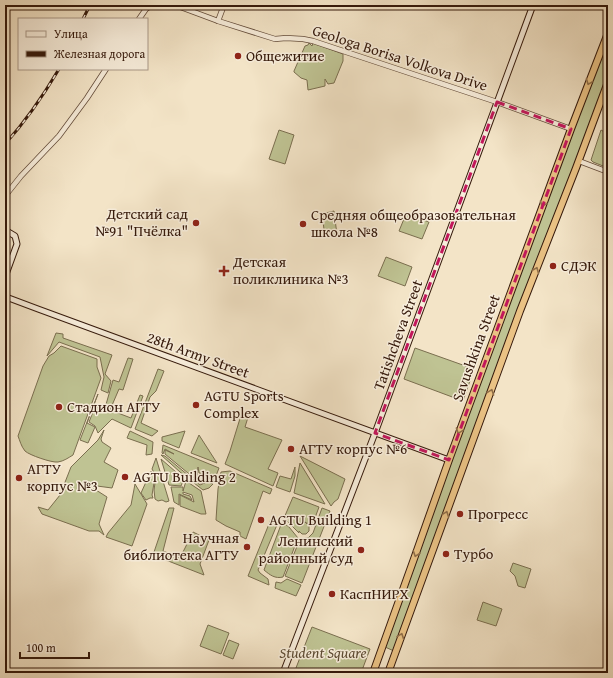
<svg xmlns="http://www.w3.org/2000/svg" width="613" height="678" font-family="'Gentium Book Plus',serif">
  <rect width="100%" height="100%" fill="#f3e4c7"/>
  <filter id="stains"><feTurbulence type="fractalNoise" baseFrequency=".005" numOctaves="4"/><feColorMatrix values="0 0 0 0 .2 0 0 0 0 .09 0 0 0 0 .02 0 0 0 .5 -.17"/></filter>
  <radialGradient id="worn" r=".72"><stop offset=".6" stop-color="#630" stop-opacity="0"/><stop offset="1" stop-color="#630" stop-opacity=".3"/></radialGradient>
  <g fill="#bfc393" stroke="#7a6e4f">
    <polygon points="608,33 608,82 394,651 385,647 506,306"/>
    <polygon points="309,43 312,46 313,43 343,54 343,61 334,83 328,84 325,79 325,86 308,90 307,80 301,78 294,72 294,71 305,46 308,45"/>
    <polygon points="279,130 294,135 285,164 269,159"/>
    <polygon points="601,130 608,134 608,168 593,162 591,160"/>
    <polygon points="334,211 337,235 325,237 322,214"/>
    <polygon points="406,214 429,222 422,239 399,231"/>
    <polygon points="386,257 412,267 405,286 378,276"/>
    <polygon points="56,333 63,334 63,338 112,355 105,374 111,381 108,393 101,390 104,377 100,357 59,342 47,356"/>
    <path d="M61 346 97 359V367L101 378 73 455C68 458 64 461 58 462 52 463 29 455 25 451 21 446 20 441 18 436L43 366 49 356 54 353Z"/>
    <polygon points="415,348 474,369 463,401 404,379"/>
    <polygon points="128,358 133,359 123,390 119,389 110,410 131,418 140,395 143,396 131,428 112,419 98,433 95,426 89,422 95,407 105,408 113,380 119,382"/>
    <polygon points="158,369 164,371 156,391 150,397 141,423 158,431 152,436 135,429"/>
    <polygon points="98,394 87,423 95,427 88,443 80,440"/>
    <polygon points="242,412 249,414 245,427 282,440 268,469 278,473 273,486 225,464 230,451"/>
    <polygon points="104,430 101,439 102,442 111,448 104,462 118,470 112,488 97,486 96,490 107,497 99,524 104,535 99,531 89,531 42,514 38,507 48,510 60,495 71,467 98,440"/>
    <polygon points="130,431 153,442 152,454 146,455 147,445 127,438"/>
    <polygon points="185,431 179,448 162,441 162,437"/>
    <polygon points="199,435 217,463 191,453"/>
    <polygon points="163,445 219,468 214,481 209,478 206,474 199,473 198,467 197,479 203,483 200,483 165,454 165,450 174,454 165,449 163,454 162,453"/>
    <polygon points="161,455 165,456 200,485 207,482 213,484 209,488 203,490 180,472"/>
    <polygon points="300,456 345,479 338,499 334,502 331,506"/>
    <polygon points="156,458 169,501 166,502 162,500 158,501 155,499 154,490 156,476 152,469"/>
    <polygon points="161,459 184,479 181,486 169,485"/>
    <polygon points="300,463 325,504 294,493"/>
    <polygon points="295,467 295,476 290,492 276,487 280,476 291,479"/>
    <polygon points="151,471 155,477 152,495 153,498 150,498 146,500 141,493"/>
    <polygon points="230,471 272,489 270,494 263,491 246,539 240,536 240,532 226,526 216,520 218,489 221,472"/>
    <polygon points="186,481 201,491 206,514 201,514 180,506 180,495 194,502 192,495 183,492 183,494 190,496 192,500 179,494 179,505 174,502 171,487 183,487 183,491"/>
    <polygon points="135,484 147,504 132,546 106,537 108,533 131,505"/>
    <polygon points="293,497 319,507 312,526 305,522 301,522 300,524 305,522 309,526 309,531 306,534 302,534 299,531 299,533 284,518"/>
    <polygon points="169,508 174,508 163,551 180,558 193,532 209,540 200,564 204,575 153,555"/>
    <polygon points="322,508 330,511 302,583 285,576 300,539 308,538 313,533"/>
    <polygon points="271,519 279,520 258,570 260,573 268,579 269,585 248,576"/>
    <path d="M282 522 289 527 298 538 283 577C275 579 270 575 264 570Z"/>
    <polygon points="513,563 531,569 525,588 518,586 515,576 510,571"/>
    <polygon points="287,579 301,585 296,596 275,588 276,582 281,583"/>
    <polygon points="483,602 502,609 496,626 477,620"/>
    <polygon points="208,625 229,633 221,654 200,646"/>
    <polygon points="312,627 370,649 361,673 294,673"/>
    <polygon points="229,640 239,644 233,659 223,655"/>
  </g>
  <g fill="none" stroke-linecap="round" stroke-linejoin="round">
    <defs>
      <g id="tertiary">
        <polyline points="175,5 218,21 275,39 286,38 303,39 313,41 497,102 571,129"/>
        <polyline points="139,19 146,9 152,5"/>
        <polyline points="218,21 224,5"/>
        <polyline points="579,161 608,172"/>
        <polyline points="5,196 21,176 59,136 87,98 106,69"/>
      </g>
      <g id="secondary">
        <polyline points="5,230 15,236 17,244 5,277"/>
        <polyline points="5,292 6,297 38,309 449,460"/>
        <polyline points="283,673 375,433 533,5"/>
      </g>
      <g id="trunk">
        <polyline points="373,673 415,556 449,460 571,129 608,33"/>
        <polyline points="388,673 520,311 576,168 608,82"/>
      </g>
    </defs>
    <use href="#tertiary" stroke="#644c3a" stroke-width="6"/>
    <use href="#secondary" stroke="#35190b" stroke-width="7"/>
    <use href="#trunk" stroke="#35190b" stroke-width="8"/>
    <use href="#tertiary" stroke="#f7eddb" stroke-width="4.5"/>
    <use href="#secondary" stroke="#f7eddb" stroke-width="5"/>
    <use href="#trunk" stroke="#eac284" stroke-width="6"/>
    <defs>
      <g id="rail">
        <polyline points="83,19 90,5"/>
        <path d="M5 144C26 121 43 96 59 69"/>
      </g>
    </defs>
    <use href="#rail" stroke="#35190b" stroke-width="3"/>
    <use href="#rail" stroke="#f7eddb" stroke-width="1.5" stroke-dasharray="4.5" stroke-linecap="butt"/>
  </g>
  <defs><path id="oneway-chevron" d="M-2-3.5L2.5 0L-2 3.5" fill="none" stroke-width="1.6" stroke-linecap="round" stroke-linejoin="round"/></defs>
  <g stroke="#906e48">
    <use href="#oneway-chevron" transform="translate(589 82) rotate(111)"/>
    <use href="#oneway-chevron" transform="translate(543 204) rotate(110)"/>
    <use href="#oneway-chevron" transform="translate(536 270) rotate(-68)"/>
    <use href="#oneway-chevron" transform="translate(491 392) rotate(-70)"/>
    <use href="#oneway-chevron" transform="translate(459 431) rotate(110)"/>
    <use href="#oneway-chevron" transform="translate(446 514) rotate(-70)"/>
    <use href="#oneway-chevron" transform="translate(416 554) rotate(109)"/>
    <use href="#oneway-chevron" transform="translate(401 636) rotate(-70)"/>
  </g>
  <path fill="none" stroke="#c2185b" stroke-width="3" stroke-dasharray="8 5" stroke-linejoin="round" d="M497 102 571 129 449 460 375 433Z"/>
  <g fill="#8f2418" stroke="#f7eddb" stroke-width="1.5">
    <circle cx="238" cy="56" r="4"/>
    <circle cx="196" cy="223" r="4"/>
    <circle cx="303" cy="224" r="4"/>
    <circle cx="553" cy="266" r="4"/>
    <path d="M222 265h4v4h4v4h-4v4h-4v-4h-4v-4h4z"/>
    <circle cx="196" cy="405" r="4"/>
    <circle cx="59" cy="407" r="4"/>
    <circle cx="291" cy="449" r="4"/>
    <circle cx="125" cy="477" r="4"/>
    <circle cx="19" cy="478" r="4"/>
    <circle cx="460" cy="514" r="4"/>
    <circle cx="261" cy="520" r="4"/>
    <circle cx="247" cy="547" r="4"/>
    <circle cx="361" cy="550" r="4"/>
    <circle cx="446" cy="554" r="4"/>
    <circle cx="332" cy="594" r="4"/>
  </g>
  <g text-anchor="middle" stroke-width="3" stroke-linejoin="round" paint-order="stroke">
    <g font-size="15" fill="#35190b" stroke="#f7eddb" text-anchor="start">
      <text x="246" y="61">Общежитие</text>
      <text x="188" y="219" text-anchor="end">Детский сад<tspan x="188" dy="17">№91 "Пчёлка"</tspan></text>
      <text x="311" y="220">Средняя общеобразовательная<tspan x="311" dy="17">школа №8</tspan></text>
      <text x="233" y="267">Детская<tspan x="233" dy="17">поликлиника №3</tspan></text>
      <text x="561" y="271">СДЭК</text>
      <text x="204" y="401">AGTU Sports<tspan x="204" dy="17">Complex</tspan></text>
      <text x="67" y="412">Стадион АГТУ</text>
      <text x="299" y="454">АГТУ корпус №6</text>
      <text x="27" y="474">АГТУ<tspan x="27" dy="17">корпус №3</tspan></text>
      <text x="133" y="482">AGTU Building 2</text>
      <text x="468" y="519">Прогресс</text>
      <text x="269" y="525">AGTU Building 1</text>
      <text x="239" y="543" text-anchor="end">Научная<tspan x="239" dy="17">библиотека АГТУ</tspan></text>
      <text x="353" y="546" text-anchor="end">Ленинский<tspan x="353" dy="17">районный суд</tspan></text>
      <text x="454" y="559">Турбо</text>
      <text x="340" y="599">КаспНИРХ</text>
    </g>
    <g font-size="15" fill="#35190b" stroke="#f7eddb">
      <text transform="translate(400 58) rotate(18)" y="5">Geologa Borisa Volkova Drive</text>
      <text transform="translate(398 335) rotate(-70)" y="5">Tatishcheva Street</text>
      <text transform="translate(476 348) rotate(-70)" y="5">Savushkina Street</text>
      <text transform="translate(198 355) rotate(20)" y="5">28th Army Street</text>
    </g>
    <g font-size="15" font-style="italic" fill="#5e4c34" stroke="#f7eddb">
      <text x="323" y="658">Student Square</text>
    </g>
  </g>
  <rect width="613" height="678" fill="none" stroke="#f3e4c7" stroke-width="20"/>
  <rect x="6" y="6" width="601" height="666" fill="none" stroke="#35190b" stroke-width="2"/>
  <rect x="10" y="10" width="593" height="658" fill="none" stroke="#35190b"/>
  <rect x="18" y="18" width="130" height="52" fill="#f7eddb" stroke="#a99888"/>
  <rect x="26" y="31" width="20" height="6" fill="#f7eddb" stroke="#a99888"/>
  <text x="54" y="38" font-size="12" fill="#35190b">Улица</text>
  <rect x="26" y="51" width="20" height="6" fill="#35190b" stroke="#a99888"/>
  <text x="54" y="58" font-size="12" fill="#35190b">Железная дорога</text>
  <path d="M20 652v6h69v-6" fill="none" stroke="#35190b" stroke-width="2"/>
  <text x="26" y="652" font-size="12" fill="#35190b" stroke="#f7eddb" stroke-width="3" paint-order="stroke">100 m</text>
  <rect width="100%" height="100%" filter="url(#stains)"/>
  <rect width="100%" height="100%" fill="url(#worn)"/>
</svg>
